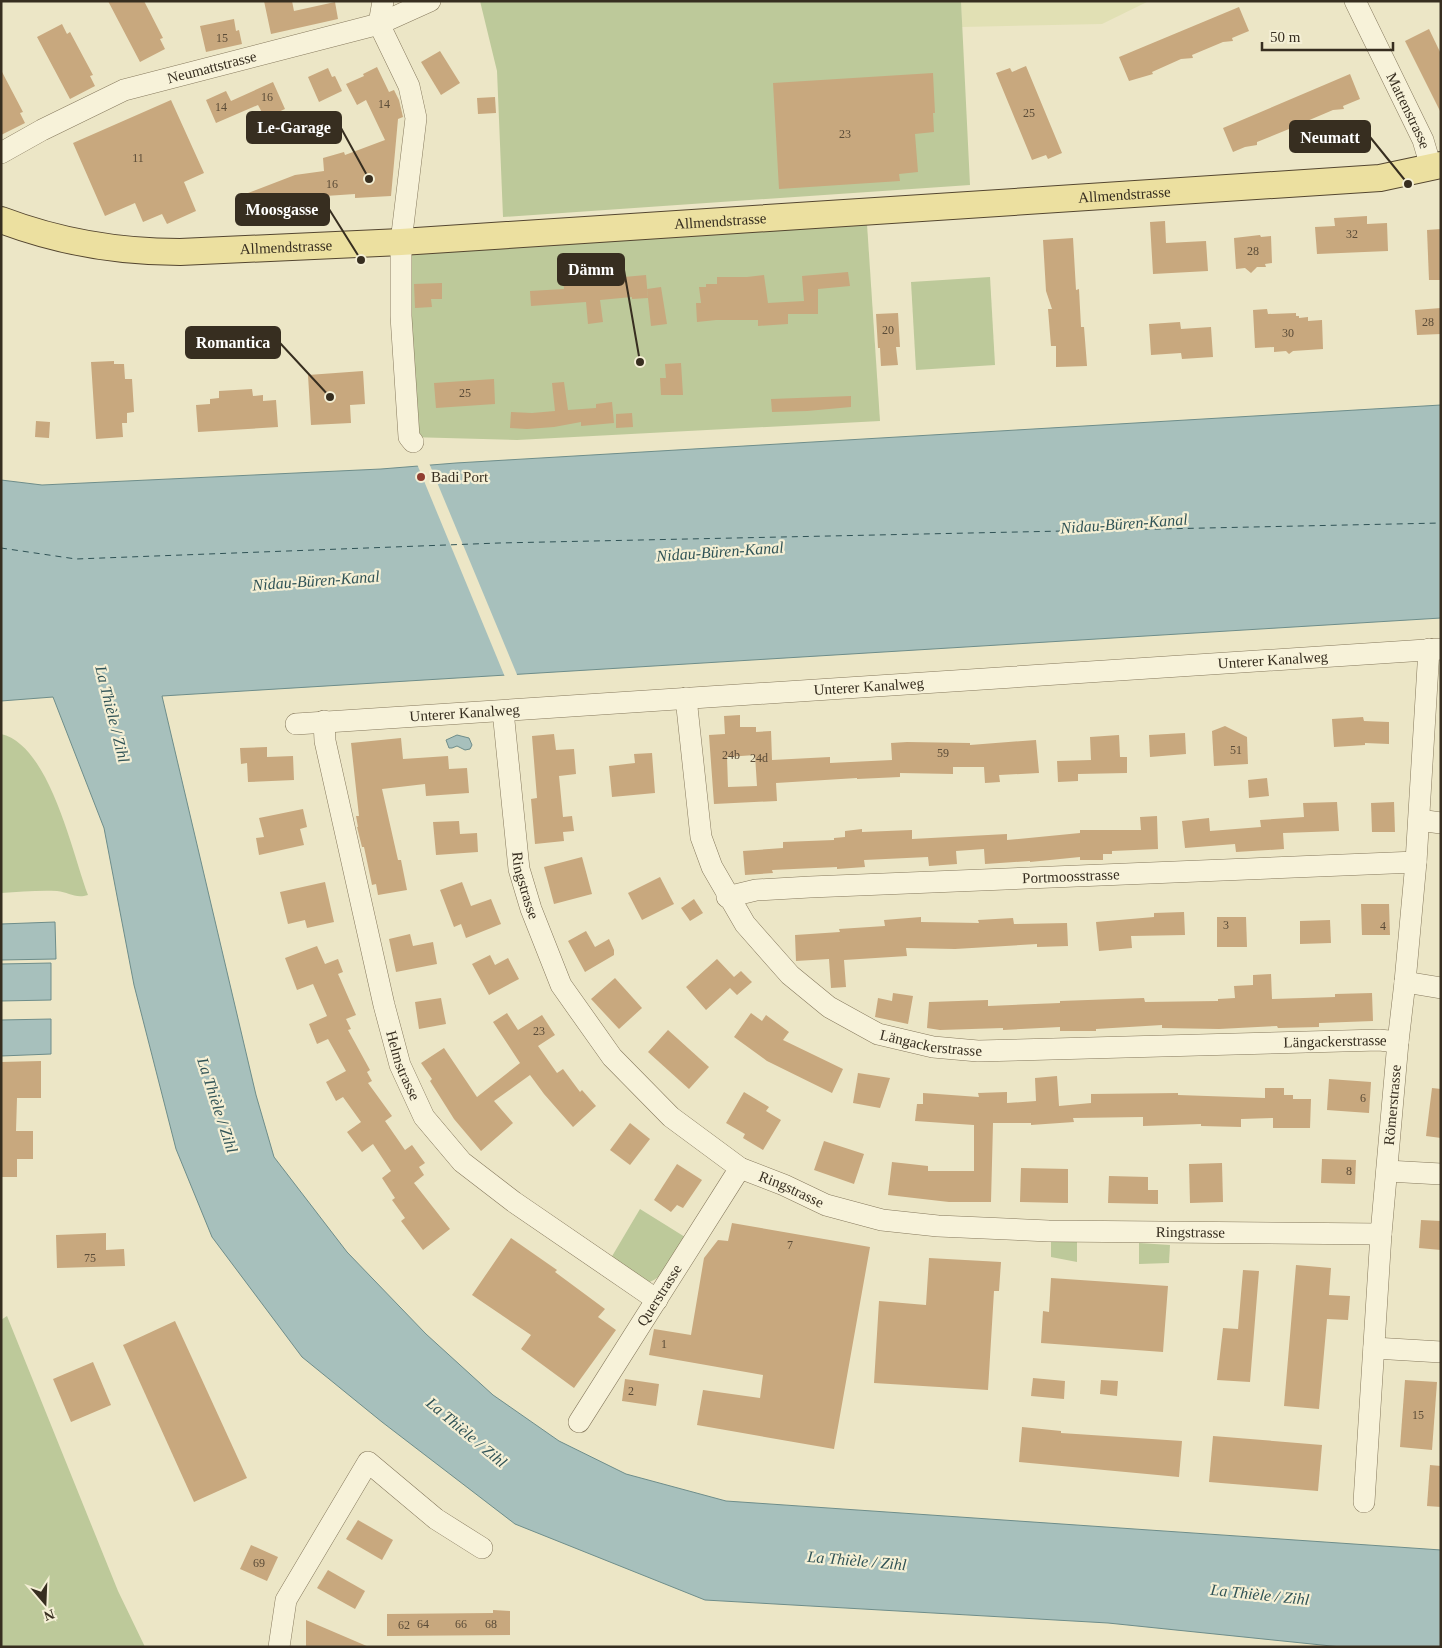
<svg xmlns="http://www.w3.org/2000/svg" width="1442" height="1648" font-family="'Times New Roman',serif">
  <rect width="100%" height="100%" fill="#ece6c6"/>
  <polygon fill="#e1e0b4" points="961,1 1149,1 1102,24 962,27"/>
  <g fill="#bdc99a">
    <polygon points="480,1 961,1 970,185 503,217 497,71"/>
    <polygon points="867,224 880,421 517,440 409,437 402,251"/>
    <polygon points="990,277 995,365 916,370 911,282"/>
    <path d="M1 734C50 745 72 853 88 895 75 899 69 892 57 891 38 890 20 892 1 893Z"/>
    <path d="M640 1209 685 1237C675 1254 667 1278 646 1283L611 1258Z"/>
    <polygon points="1051,1240 1077,1241 1077,1262 1051,1257"/>
    <polygon points="1139,1243 1170,1245 1169,1263 1139,1264"/>
    <polygon points="7,1316 118,1591 145,1647 1,1647 1,1320"/>
  </g>
  <g fill="#a7c0bc" stroke="#6e8d8a">
    <polygon points="1441,405 1441,618 162,696 256,1095 274,1157 347,1252 426,1334 493,1395 559,1441 626,1474 726,1501 1441,1550 1441,1647 1341,1647 1108,1623 705,1600 515,1524 382,1422 302,1357 212,1237 176,1149 134,985 104,828 53,697 1,701 1,480 42,485 381,469 456,463"/>
    <polygon points="457,735 469,738 472,745 470,749 465,750 457,746 452,748 449,748 446,740"/>
    <polygon points="55,922 56,959 1,960 1,924"/>
    <polygon points="51,963 51,1000 1,1001 1,964"/>
    <polygon points="51,1019 51,1054 1,1056 1,1020"/>
  </g>
  <polygon fill="#ece6c6" points="429,463 518,677 505,677 417,464"/>
  <g fill="none" stroke-linecap="round" stroke-linejoin="round">
    <polyline stroke="#305356" stroke-width="1" stroke-dasharray="6 5" stroke-linecap="butt" points="1,548 76,559 499,543 1441,523"/>
  </g>
  <g fill="#c8a87e" fill-rule="evenodd">
    <polygon points="108,1 144,1 163,38 160,39 165,49 140,62"/>
    <polygon points="264,1 292,1 294,11 335,2 338,19 271,34"/>
    <polygon points="1239,7 1249,31 1232,38 1233,41 1223,42 1192,55 1193,58 1181,59 1152,72 1153,74 1129,81 1119,57"/>
    <polygon points="234,19 236,31 239,30 242,44 206,52 200,26"/>
    <polygon points="62,24 67,34 70,32 93,75 90,76 95,86 70,99 37,37"/>
    <polygon points="1429,29 1441,54 1441,113 1405,41"/>
    <polygon points="440,51 460,83 441,95 421,62"/>
    <polygon points="1026,66 1062,153 1048,159 1046,155 1032,160 996,73 1010,68 1012,72"/>
    <polygon points="377,67 389,92 394,90 399,100 403,117 398,119 391,196 355,198 355,194 296,198 297,215 250,218 248,193 295,175 324,171 323,158 344,152 345,155 385,140 366,100 357,105 346,84 364,76 363,74"/>
    <polygon points="328,68 332,77 335,76 342,91 319,102 308,77"/>
    <polygon points="1,70 23,112 20,113 25,123 1,135"/>
    <polygon points="933,73 935,113 933,113 934,132 915,134 918,172 899,174 900,181 779,189 773,83"/>
    <polygon points="1350,74 1360,99 1343,106 1344,109 1333,110 1300,124 1301,127 1289,129 1257,142 1257,145 1245,147 1233,152 1223,128"/>
    <polygon points="273,82 285,109 265,118 258,105 216,123 206,100 226,91 231,101"/>
    <polygon points="495,97 496,113 478,114 477,98"/>
    <polygon points="171,100 204,173 184,182 196,211 167,224 162,214 143,222 135,203 105,216 73,143"/>
    <polygon points="1367,216 1367,224 1387,223 1388,251 1317,254 1315,227 1335,226 1334,218"/>
    <polygon points="1165,221 1166,243 1206,241 1208,271 1153,274 1150,222"/>
    <polygon points="1441,229 1441,280 1429,280 1427,230"/>
    <polygon points="1260,235 1261,237 1271,236 1272,263 1265,264 1266,267 1257,267 1251,273 1245,268 1236,269 1234,238"/>
    <polygon points="1073,238 1076,290 1079,289 1081,327 1084,327 1087,366 1056,367 1056,346 1051,346 1048,309 1052,309 1046,291 1043,240"/>
    <polygon points="606,270 624,277 646,275 648,298 632,299 632,297 600,300 603,322 588,324 586,302 531,306 530,291 564,289 563,281 578,280 578,284 601,282"/>
    <polygon points="848,272 850,286 818,289 818,314 788,314 788,324 758,326 758,320 716,320 697,322 696,303 701,303 699,287 706,287 706,284 717,284 717,277 747,277 764,275 768,303 804,301 802,276"/>
    <polygon points="442,283 442,299 431,299 432,307 415,308 414,284"/>
    <polygon points="661,287 667,324 651,326 647,289"/>
    <polygon points="1441,308 1441,334 1417,335 1415,310"/>
    <polygon points="1267,309 1268,314 1296,313 1296,316 1299,316 1299,318 1308,317 1308,321 1322,320 1323,349 1293,351 1289,354 1286,351 1274,352 1274,347 1255,348 1253,310"/>
    <polygon points="898,313 900,347 896,347 898,365 881,366 880,348 878,348 876,314"/>
    <polygon points="1180,322 1181,329 1211,327 1213,357 1182,359 1181,353 1151,355 1149,324"/>
    <polygon points="114,361 114,364 124,364 125,379 132,379 134,412 127,413 127,423 122,423 123,437 96,439 91,362"/>
    <polygon points="681,363 683,395 661,395 660,378 666,378 665,364"/>
    <polygon points="363,371 365,404 350,405 351,423 311,425 308,375"/>
    <polygon points="494,379 495,404 436,408 434,383"/>
    <polygon points="564,382 568,410 596,408 596,404 612,402 614,423 581,426 581,422 554,427 527,429 510,428 511,412 532,413 555,411 552,383"/>
    <polygon points="252,389 253,396 263,395 263,401 276,400 278,427 198,432 196,405 210,404 210,399 219,398 219,391"/>
    <polygon points="851,396 851,407 807,411 772,412 771,399"/>
    <polygon points="632,413 633,427 616,428 616,414"/>
    <polygon points="36,421 50,422 49,438 35,437"/>
    <path d="M740 715V727H756V732L771 731 772 760 830 757V763L892 760 891 743 907 742 970 743V745L1036 740 1039 773 999 775 1000 782 985 783 984 767H953V774L900 773V777L857 779V778L776 783 777 801 714 804 709 735 725 734 724 716ZM755 755 757 786 728 787 727 757Z"/>
    <polygon points="1363,717 1364,721 1389,722 1389,744 1365,743 1365,745 1334,747 1332,719"/>
    <polygon points="1225,726 1247,737 1248,764 1214,766 1212,731"/>
    <polygon points="1185,733 1186,754 1150,757 1149,735"/>
    <polygon points="554,734 556,750 574,749 576,774 559,776 563,817 572,816 574,831 563,832 564,841 535,844 531,799 537,798 532,736"/>
    <polygon points="1119,735 1120,757 1127,757 1127,773 1078,774 1078,781 1058,782 1057,761 1091,760 1090,737"/>
    <polygon points="401,738 403,759 448,756 449,769 467,768 469,793 426,796 425,784 382,789 398,860 401,860 407,890 378,895 376,884 372,885 364,847 362,847 357,827 358,827 356,816 359,816 351,743"/>
    <polygon points="267,747 267,757 293,756 294,780 248,782 247,763 241,764 240,748"/>
    <polygon points="652,753 655,793 612,797 609,766 635,763 634,754"/>
    <polygon points="1267,778 1269,796 1249,798 1248,780"/>
    <polygon points="1337,802 1339,831 1283,833 1284,849 1236,852 1235,844 1185,848 1182,821 1209,818 1210,831 1261,827 1260,820 1304,817 1303,803"/>
    <polygon points="1394,802 1395,832 1372,832 1371,803"/>
    <polygon points="303,809 307,827 300,829 304,845 259,855 256,838 264,837 259,818"/>
    <polygon points="1157,816 1158,849 1112,851 1112,854 1103,854 1103,860 1080,860 1080,857 1030,862 1030,861 985,864 984,849 956,851 957,864 929,866 928,857 864,860 865,867 837,869 837,867 772,870 773,873 745,875 743,851 783,848 783,842 834,840 834,838 845,837 845,831 862,829 862,832 912,830 912,839 1007,834 1007,840 1080,833 1080,830 1141,830 1140,817"/>
    <polygon points="459,821 460,834 477,833 478,852 436,855 433,822"/>
    <polygon points="582,857 592,894 554,904 544,867"/>
    <polygon points="660,877 674,904 642,920 628,893"/>
    <polygon points="325,882 334,922 307,928 305,920 288,924 280,892"/>
    <polygon points="462,882 471,906 491,899 501,924 466,938 461,924 454,927 440,890"/>
    <polygon points="694,899 703,913 690,921 681,908"/>
    <polygon points="1361,904 1389,904 1390,935 1362,935"/>
    <polygon points="1184,912 1185,935 1131,936 1132,948 1099,951 1096,922 1154,917 1154,913"/>
    <polygon points="921,917 921,922 979,923 978,920 1013,918 1014,924 1067,923 1068,946 1037,947 1037,944 955,949 906,948 907,956 844,960 846,987 831,988 829,959 796,961 795,935 840,932 839,929 885,926 884,920"/>
    <polygon points="1217,917 1246,917 1247,947 1217,947"/>
    <polygon points="1330,920 1331,943 1300,944 1300,921"/>
    <polygon points="586,931 595,947 609,939 614,950 614,955 585,972 568,941"/>
    <polygon points="410,934 413,946 433,942 437,964 396,972 389,939"/>
    <polygon points="317,946 325,964 338,959 343,972 338,974 356,1015 346,1019 351,1029 348,1030 370,1070 367,1072 372,1081 368,1083 392,1116 385,1121 405,1150 412,1145 425,1163 419,1167 424,1175 414,1183 450,1229 423,1250 401,1221 405,1218 392,1200 395,1198 382,1178 391,1171 373,1144 362,1152 347,1132 361,1122 343,1097 336,1101 326,1082 346,1071 328,1039 317,1044 309,1024 327,1016 313,984 297,990 285,958"/>
    <polygon points="490,955 495,965 508,958 519,979 489,995 472,964"/>
    <polygon points="717,959 734,977 741,971 752,982 737,995 730,988 706,1010 686,987"/>
    <polygon points="1271,974 1272,999 1335,997 1335,994 1372,993 1373,1021 1319,1023 1319,1027 1278,1028 1277,1026 1219,1029 1162,1028 1162,1025 1096,1029 1096,1031 1060,1031 1060,1027 1003,1030 1003,1028 940,1030 927,1028 929,1002 988,1000 988,1006 1060,1003 1060,1001 1144,998 1145,1002 1218,1001 1218,999 1235,998 1234,986 1253,985 1253,975"/>
    <polygon points="615,978 642,1008 619,1029 591,999"/>
    <polygon points="893,993 913,996 908,1024 875,1017 878,998 892,1001"/>
    <polygon points="441,998 446,1024 419,1029 415,1002"/>
    <polygon points="507,1013 518,1030 542,1015 555,1035 538,1046 557,1073 563,1069 580,1092 582,1090 596,1106 573,1127 544,1094 530,1075 494,1101 513,1123 481,1151 454,1119 430,1081 432,1079 421,1063 444,1048 477,1097 520,1063 493,1022"/>
    <polygon points="751,1013 762,1021 766,1015 789,1032 783,1040 843,1069 832,1093 767,1061 734,1037"/>
    <polygon points="668,1030 709,1067 689,1089 648,1052"/>
    <polygon points="41,1061 41,1098 17,1098 16,1131 33,1131 33,1159 17,1159 17,1177 1,1177 1,1062"/>
    <polygon points="858,1073 890,1078 880,1108 853,1103"/>
    <polygon points="1057,1076 1059,1106 1091,1103 1091,1094 1178,1093 1178,1095 1265,1098 1265,1088 1284,1088 1284,1095 1293,1095 1293,1099 1311,1099 1310,1128 1273,1128 1273,1118 1241,1119 1241,1127 1201,1126 1201,1124 1143,1126 1143,1117 1073,1118 1074,1122 1031,1125 1031,1123 993,1123 991,1202 949,1202 888,1195 892,1162 928,1166 928,1171 974,1171 974,1125 915,1121 917,1104 923,1104 923,1093 979,1097 978,1093 1007,1092 1007,1103 1036,1101 1035,1078"/>
    <polygon points="1329,1079 1371,1082 1369,1113 1327,1110"/>
    <polygon points="1432,1088 1441,1089 1441,1138 1426,1136"/>
    <polygon points="744,1092 769,1107 766,1111 781,1120 763,1150 743,1138 745,1134 726,1123"/>
    <polygon points="630,1123 650,1139 630,1165 610,1150"/>
    <polygon points="824,1141 864,1154 854,1184 814,1170"/>
    <polygon points="1322,1159 1356,1160 1355,1184 1321,1183"/>
    <polygon points="1222,1163 1223,1202 1190,1203 1189,1164"/>
    <polygon points="677,1164 702,1180 683,1208 677,1205 671,1212 654,1200"/>
    <polygon points="1021,1168 1068,1169 1068,1203 1020,1202"/>
    <polygon points="1109,1176 1148,1177 1148,1190 1158,1190 1158,1204 1108,1203"/>
    <polygon points="1421,1220 1441,1221 1441,1250 1419,1248"/>
    <polygon points="732,1223 870,1247 834,1449 697,1425 703,1390 760,1398 763,1375 649,1355 654,1329 691,1335 704,1258 718,1240 728,1241"/>
    <polygon points="106,1233 106,1250 124,1249 125,1266 57,1268 56,1235"/>
    <polygon points="511,1238 557,1270 555,1272 605,1309 598,1317 616,1330 574,1388 521,1349 531,1335 472,1295"/>
    <polygon points="929,1258 1001,1262 999,1291 994,1291 988,1390 874,1383 879,1301 926,1305"/>
    <polygon points="1296,1265 1331,1268 1329,1295 1350,1296 1348,1320 1327,1319 1319,1409 1284,1406"/>
    <polygon points="1243,1270 1259,1271 1250,1382 1217,1380 1223,1328 1238,1329"/>
    <polygon points="1051,1278 1168,1286 1163,1352 1041,1343 1043,1311 1049,1312"/>
    <polygon points="175,1321 247,1478 194,1502 123,1345"/>
    <polygon points="93,1362 111,1405 71,1422 53,1379"/>
    <polygon points="1033,1378 1065,1381 1064,1399 1031,1396"/>
    <polygon points="625,1379 659,1384 656,1406 622,1401"/>
    <polygon points="1101,1380 1118,1381 1117,1396 1100,1394"/>
    <polygon points="1405,1380 1437,1382 1432,1450 1400,1447"/>
    <polygon points="1022,1427 1061,1431 1061,1433 1182,1441 1179,1477 1019,1462"/>
    <polygon points="1213,1436 1322,1445 1318,1491 1209,1482"/>
    <polygon points="1430,1465 1441,1466 1441,1507 1427,1506"/>
    <polygon points="358,1520 393,1540 382,1560 346,1539"/>
    <polygon points="251,1545 278,1557 267,1581 240,1569"/>
    <polygon points="328,1570 365,1591 355,1609 317,1588"/>
    <polygon points="493,1610 510,1611 510,1635 387,1636 387,1614 493,1613"/>
    <polygon points="306,1620 369,1647 306,1647"/>
  </g>
  <g fill="none" stroke-linecap="round" stroke-linejoin="round">
    <defs>
      <g id="minor">
        <polyline points="383,1 379,24 409,86 416,118 401,242 401,316 409,437 413,442"/>
        <path id="s1" d="M1355 1 1423 140 1431 167"/>
        <path id="s2" d="M1 153 42 130 124 90 379 24 430 1"/>
        <path id="s3" d="M686 698 701 837 712 867 745 924 790 975 829 1007 878 1034 933 1047 978 1051 1379 1040 1398 1042"/>
        <path id="s4" d="M503 711 519 869 531 909 561 985 612 1057 671 1117 740 1168 784 1185 826 1205 882 1220 938 1226 1049 1231 1381 1234"/>
        <path id="s5" d="M324 721 325 741 384 1005 400 1065 424 1117 462 1162 514 1202 657 1300"/>
        <path id="s6" d="M296 724 1441 649"/>
        <polyline points="1419,820 1441,823"/>
        <path id="s7" d="M727 897 756 890 810 887 1416 862"/>
        <polyline points="1405,982 1441,988"/>
        <polyline points="1387,1171 1441,1174"/>
        <polyline points="1374,1348 1441,1352"/>
        <path id="s8" d="M579 1422 740 1168"/>
        <path id="s9" d="M1364 1502 1381 1234 1398 1042 1405 982 1416 862 1429 649"/>
        <polyline points="279,1647 286,1600 368,1462 436,1519 482,1548"/>
      </g>
      <g id="major">
        <path id="s10" d="M1 220C59 242 119 252 180 252L401 242 1380 178 1441 165"/>
      </g>
    </defs>
    <use href="#minor" stroke="#86795d" stroke-width="22"/>
    <use href="#major" stroke="#544630" stroke-width="28"/>
    <use href="#minor" stroke="#f7f2d9" stroke-width="21"/>
    <use href="#major" stroke="#ece0a0" stroke-width="26"/>
  </g>
  <circle fill="#913e30" stroke="#f4efd5" stroke-width="2" cx="421" cy="477" r="5"/>
  <g text-anchor="middle" stroke-width="4.5" stroke-linejoin="round" paint-order="stroke">
    <g font-size="12" fill="#5b4c38">
      <text x="222" y="42">15</text>
      <text x="267" y="101">16</text>
      <text x="384" y="108">14</text>
      <text x="221" y="111">14</text>
      <text x="1029" y="117">25</text>
      <text x="845" y="138">23</text>
      <text x="138" y="162">11</text>
      <text x="332" y="188">16</text>
      <text x="1352" y="238">32</text>
      <text x="1253" y="255">28</text>
      <text x="1428" y="326">28</text>
      <text x="888" y="334">20</text>
      <text x="1288" y="337">30</text>
      <text x="465" y="397">25</text>
      <text x="1236" y="754">51</text>
      <text x="943" y="757">59</text>
      <text x="731" y="759">24b</text>
      <text x="759" y="762">24d</text>
      <text x="1226" y="929">3</text>
      <text x="1383" y="930">4</text>
      <text x="539" y="1035">23</text>
      <text x="1363" y="1102">6</text>
      <text x="1349" y="1175">8</text>
      <text x="790" y="1249">7</text>
      <text x="90" y="1262">75</text>
      <text x="664" y="1348">1</text>
      <text x="631" y="1395">2</text>
      <text x="1418" y="1419">15</text>
      <text x="259" y="1567">69</text>
      <text x="423" y="1628">64</text>
      <text x="461" y="1628">66</text>
      <text x="491" y="1628">68</text>
      <text x="404" y="1629">62</text>
    </g>
    <g font-size="15" fill="#372e20" stroke="#f4efd5">
      <text dy="5" stroke="none"><textPath href="#s2" startOffset="229">Neumattstrasse</textPath></text>
      <text dy="5" stroke="none"><textPath href="#s1" startOffset="122">Mattenstrasse</textPath></text>
      <text dy="5" stroke="none"><textPath href="#s10" startOffset="1129">Allmendstrasse</textPath></text>
      <text dy="5" stroke="none"><textPath href="#s10" startOffset="724">Allmendstrasse</textPath></text>
      <text dy="5" stroke="none"><textPath href="#s10" startOffset="289">Allmendstrasse</textPath></text>
      <text dy="5" stroke="none"><textPath href="#s6" startOffset="979">Unterer Kanalweg</textPath></text>
      <text dy="5" stroke="none"><textPath href="#s6" startOffset="574">Unterer Kanalweg</textPath></text>
      <text dy="5" stroke="none"><textPath href="#s6" startOffset="169">Unterer Kanalweg</textPath></text>
      <text dy="5" stroke="none"><textPath href="#s7" startOffset="345">Portmoosstrasse</textPath></text>
      <text dy="5" stroke="none"><textPath href="#s4" startOffset="176">Ringstrasse</textPath></text>
      <text dy="5" stroke="none"><textPath href="#s3" startOffset="466">Längackerstrasse</textPath></text>
      <text dy="5" stroke="none"><textPath href="#s3" startOffset="871">Längackerstrasse</textPath></text>
      <text dy="5" stroke="none"><textPath href="#s5" startOffset="354">Helmstrasse</textPath></text>
      <text dy="5" stroke="none"><textPath href="#s9" startOffset="398">Römerstrasse</textPath></text>
      <text dy="5" stroke="none"><textPath href="#s4" startOffset="596">Ringstrasse</textPath></text>
      <text dy="5" stroke="none"><textPath href="#s4" startOffset="1001">Ringstrasse</textPath></text>
      <text dy="5" stroke="none"><textPath href="#s8" startOffset="150">Querstrasse</textPath></text>
    </g>
    <g font-size="15" fill="#372e20" stroke="#f4efd5" text-anchor="start">
      <text x="431" y="482">Badi Port</text>
    </g>
    <g font-size="16" font-style="italic" fill="#305356" stroke="#f4efd5">
      <text transform="translate(1124 523) rotate(-4)" y="6">Nidau-Büren-Kanal</text>
      <text transform="translate(720 551) rotate(-4)" y="6">Nidau-Büren-Kanal</text>
      <text transform="translate(316 580) rotate(-4)" y="6">Nidau-Büren-Kanal</text>
      <text transform="translate(113 714) rotate(76)" y="6">La Thièle / Zihl</text>
      <text transform="translate(218 1105) rotate(72)" y="6">La Thièle / Zihl</text>
      <text transform="translate(467 1432) rotate(40)" y="6">La Thièle / Zihl</text>
      <text transform="translate(857 1560) rotate(5)" y="6">La Thièle / Zihl</text>
      <text transform="translate(1260 1594) rotate(6)" y="6">La Thièle / Zihl</text>
    </g>
  </g>
  <path fill="none" stroke="#372e20" stroke-width="2" d="M369 179L341 128M1408 184L1370 137M361 260L329 209M640 362L624 270M330 397L280 343"/>
  <g fill="#372e20" stroke="#f4efd5" stroke-width="2">
    <circle cx="369" cy="179" r="5"/>
    <circle cx="1408" cy="184" r="5"/>
    <circle cx="361" cy="260" r="5"/>
    <circle cx="640" cy="362" r="5"/>
    <circle cx="330" cy="397" r="5"/>
  </g>
  <g fill="#372e20" stroke="#372e20" stroke-width="2">
    <rect x="247" y="112" width="94" height="31" rx="5"/>
    <rect x="1290" y="121" width="80" height="31" rx="5"/>
    <rect x="236" y="194" width="93" height="31" rx="5"/>
    <rect x="558" y="254" width="66" height="31" rx="5"/>
    <rect x="186" y="327" width="94" height="31" rx="5"/>
  </g>
  <g font-size="16" text-anchor="middle" font-weight="bold" fill="#fff">
    <text x="294" y="133">Le-Garage</text>
    <text x="1330" y="143">Neumatt</text>
    <text x="282" y="215">Moosgasse</text>
    <text x="591" y="275">Dämm</text>
    <text x="233" y="348">Romantica</text>
  </g>
  <rect width="1442" height="1648" fill="none" stroke="#372e20" stroke-width="5"/>
  <g transform="translate(45 1603) rotate(161)" stroke="#f4efd5" stroke-width="4" paint-order="stroke">
  <path d="M0-4L9 19L0 12L-9 19Z" fill="#372e20"/>
  <text y="-8" font-size="14" font-weight="bold" text-anchor="middle" fill="#372e20">N</text>
  </g>
  <path d="M1262 42v8h131v-8" fill="none" stroke="#372e20" stroke-width="2.5"/>
  <text x="1270" y="42" font-size="15" fill="#372e20" stroke="#f4efd5" stroke-width="4" paint-order="stroke">50 m</text>
</svg>
